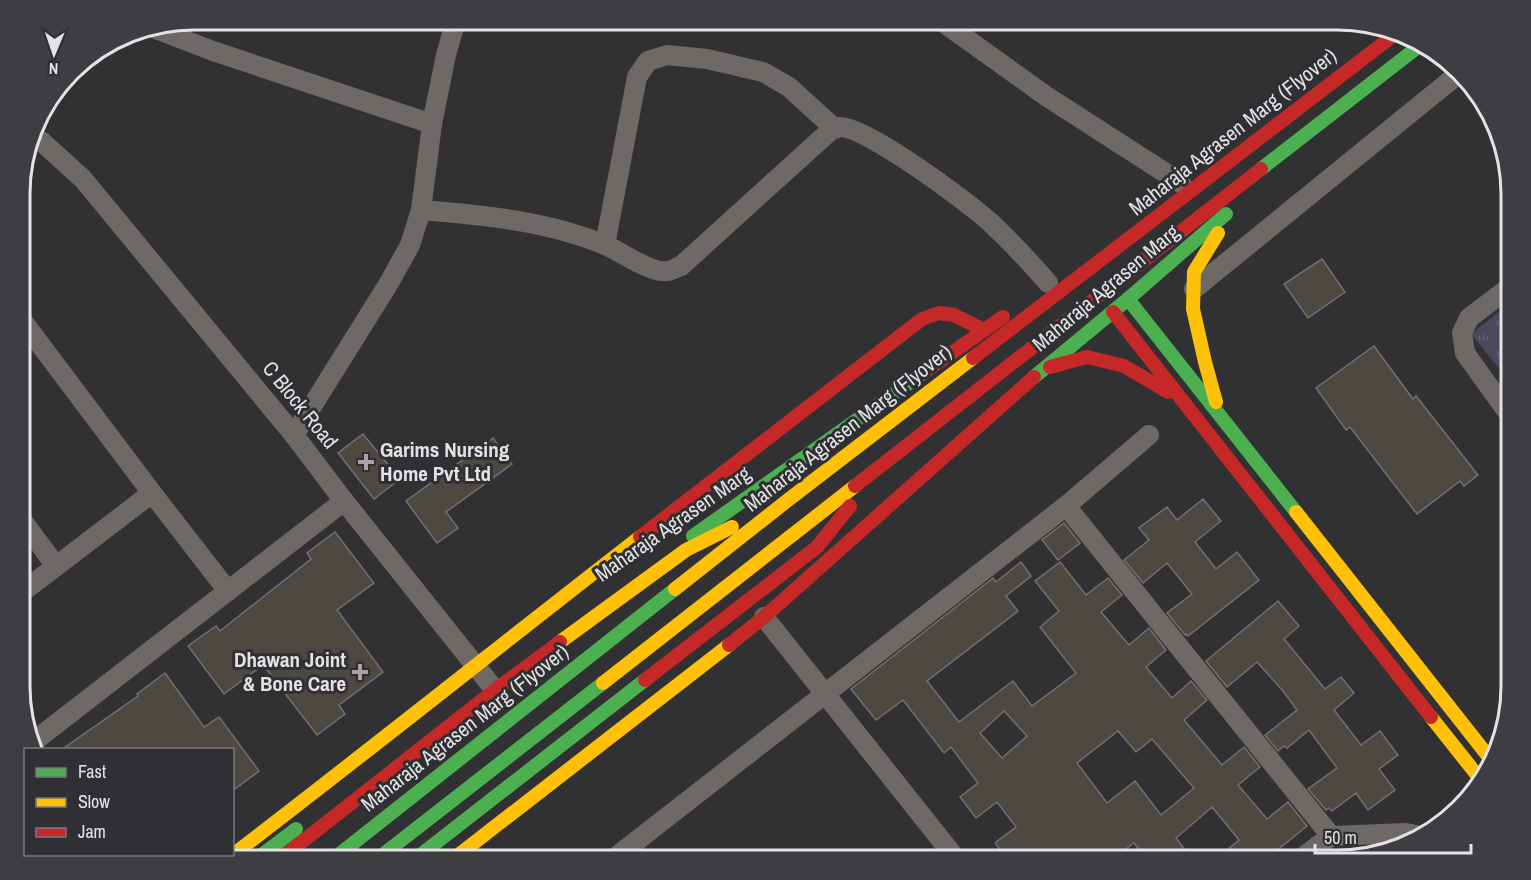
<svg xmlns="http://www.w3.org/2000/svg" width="1531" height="880" font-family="'Archivo Narrow',sans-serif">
  <defs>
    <pattern id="park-tufts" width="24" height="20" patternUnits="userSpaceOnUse" patternTransform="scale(1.5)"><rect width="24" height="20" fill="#4a485d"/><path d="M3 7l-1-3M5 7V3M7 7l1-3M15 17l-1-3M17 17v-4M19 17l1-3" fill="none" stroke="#646274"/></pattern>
  </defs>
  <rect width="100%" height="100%" fill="#313133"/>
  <polygon fill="url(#park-tufts)" points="1511,302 1511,383 1471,334"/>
  <g fill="#4e4842" stroke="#717171" stroke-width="1.5" fill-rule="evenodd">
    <polygon points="1322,259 1345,292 1308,318 1284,284"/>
    <polygon points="1374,346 1413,399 1416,396 1478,475 1464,486 1460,481 1417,514 1350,427 1346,430 1316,388"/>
    <polygon points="363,434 400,479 374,499 338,453"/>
    <polygon points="493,438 512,464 446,512 458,528 437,543 406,501"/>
    <polygon points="1203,499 1221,521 1195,542 1216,569 1237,552 1259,580 1188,636 1186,634 1185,635 1167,613 1192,594 1167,563 1143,583 1124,560 1149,540 1139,528 1167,507 1177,520"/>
    <polygon points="1064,523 1080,543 1058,560 1042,540"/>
    <polygon points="335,532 374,583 337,610 383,672 339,705 345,714 317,735 264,666 261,669 260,667 224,694 188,646 216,626 220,631 311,559 307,553"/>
    <path d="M1021 562 1031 576 1006 596 1018 611 927 681 959 722 1013 681 1032 706 1076 673 1040 627 1059 611 1035 581 1060 562 1086 595 1108 578 1122 595 1101 612 1129 645 1149 628 1166 650 1146 667 1172 698 1191 681 1207 700 1184 720 1222 765 1244 747 1260 767 1238 785 1267 819 1288 802 1307 826 1265 860H1215L1239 840 1212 807 1176 838 1193 860H1147L1134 843 1111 860H1008L995 843 1016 827 997 802 976 818 960 797 978 783 951 747 944 753 903 700 876 720 851 689 993 578 996 582ZM1004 711 1027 736 1002 758 980 733ZM1118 731 1136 752 1152 739 1194 788 1161 815 1135 781 1107 803 1077 763Z"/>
    <polygon points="1278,601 1299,626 1284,639 1325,689 1341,677 1354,693 1334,710 1361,745 1380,731 1398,755 1379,769 1395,790 1368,810 1356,793 1332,811 1329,808 1326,810 1308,789 1337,768 1309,730 1287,748 1284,746 1278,751 1265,735 1297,710 1283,691 1257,662 1227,687 1206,661"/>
    <polygon points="165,673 204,727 219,717 259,771 232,791 232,750 61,750 138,696 137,694"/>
  </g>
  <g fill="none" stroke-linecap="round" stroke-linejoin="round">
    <g stroke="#6e6967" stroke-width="20">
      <polyline points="940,20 1046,96 1181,183"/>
      <polyline points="153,28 213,51 432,124 421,210 410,245 389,283 294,435"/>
      <polyline points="432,124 446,55 456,20"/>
      <polyline points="32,136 41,141 83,179 294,435 344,501 502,699"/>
      <path d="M421 210C484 215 547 221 605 245 622 252 651 274 668 271 673 270 677 267 681 266L830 131C831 130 838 127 839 127 865 125 969 203 991 223 1011 242 1030 262 1048 283"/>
      <polyline points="605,245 637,77 648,61 667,55 707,59 763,72 789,87 835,129"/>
      <polyline points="1511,286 1469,318 1462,333 1465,353 1511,417"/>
      <polyline points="1194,289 1457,75"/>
      <polyline points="21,319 152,493 228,591"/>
      <polyline points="1066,506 1331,836"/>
      <polyline points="21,519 56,566"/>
      <polyline points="21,593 152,493"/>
      <polyline points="764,617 957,860"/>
      <polyline points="33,742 344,501"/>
      <polyline points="612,860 1066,506 1149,435"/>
      <polyline points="1299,860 1331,836 1406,833 1425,837"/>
    </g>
    <g stroke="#4caf50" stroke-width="14">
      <polyline points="1128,299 1296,512"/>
      <polyline points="1034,377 1128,299 1226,214"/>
      <polyline points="693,536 923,373"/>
      <polyline points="255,860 296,829"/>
    </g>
    <g stroke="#ffc107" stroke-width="14">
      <polyline points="1216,402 1205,362 1193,309 1194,272 1218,233"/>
      <polyline points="1296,512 1492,761"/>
      <polyline points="1431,717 1481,780"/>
      <path d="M226 860C365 754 502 644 640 537"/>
      <polyline points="452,860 729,645"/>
    </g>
    <g stroke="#c62828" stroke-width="14">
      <polyline points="1113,312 1431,717"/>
      <polyline points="1050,367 1087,357 1124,366 1168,392"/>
      <polyline points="923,373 1003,317"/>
      <polyline points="640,537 922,319 939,313 954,315 984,330"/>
      <polyline points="729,645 764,617 1034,377"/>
    </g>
    <g stroke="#4caf50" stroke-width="14">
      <polyline points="1261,169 1423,43"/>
      <polyline points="332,860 675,589"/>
      <polyline points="376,860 603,683"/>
      <polyline points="414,860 645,680"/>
    </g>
    <g stroke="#ffc107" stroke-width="14">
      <polyline points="675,589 788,500 973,358"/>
      <polyline points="560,642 686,550 732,527"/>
      <polyline points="603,683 855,486"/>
    </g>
    <g stroke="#c62828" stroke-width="14">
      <polyline points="973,358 1394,35"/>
      <polyline points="855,486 1261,169"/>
      <polyline points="645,680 817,547 850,506"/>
      <polyline points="279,860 495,690 560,642"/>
    </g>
  </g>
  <g fill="#a5a4a7" stroke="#303034" stroke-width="2">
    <path d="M363 453h6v6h6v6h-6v6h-6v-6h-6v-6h6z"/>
    <path d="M357 663h6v6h6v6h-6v6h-6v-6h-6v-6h6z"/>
  </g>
  <g text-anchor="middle" stroke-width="6" stroke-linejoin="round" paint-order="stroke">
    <g font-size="21" fill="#e3e2e5" stroke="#303034">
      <text transform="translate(1233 132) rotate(-38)" y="7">Maharaja Agrasen Marg (Flyover)</text>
      <text transform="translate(1106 288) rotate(-40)" y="7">Maharaja Agrasen Marg</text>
      <text transform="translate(300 405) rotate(51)" y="7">C Block Road</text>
      <text transform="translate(848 428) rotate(-38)" y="7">Maharaja Agrasen Marg (Flyover)</text>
      <text transform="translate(673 524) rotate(-35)" y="7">Maharaja Agrasen Marg</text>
      <text transform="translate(465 728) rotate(-38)" y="7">Maharaja Agrasen Marg (Flyover)</text>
    </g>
    <g font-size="21" font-weight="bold" fill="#e3e2e5" stroke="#303034" text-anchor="start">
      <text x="380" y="457">Garims Nursing<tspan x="380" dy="24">Home Pvt Ltd</tspan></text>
      <text x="346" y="667" text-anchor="end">Dhawan Joint<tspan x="346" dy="24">&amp; Bone Care</tspan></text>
    </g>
  </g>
  <path d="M0 0H1531V880H0ZM194 30H1337A164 164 0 0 1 1501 194V686A164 164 0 0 1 1337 850H194A164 164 0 0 1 30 686V194A164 164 0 0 1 194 30Z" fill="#3e3e42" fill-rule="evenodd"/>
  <path fill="none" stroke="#e3e2e5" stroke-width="3" d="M194 30H1337A164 164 0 0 1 1501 194V686A164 164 0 0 1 1337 850H194A164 164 0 0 1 30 686V194A164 164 0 0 1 194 30Z"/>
  <rect x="24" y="748" width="210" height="108" fill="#303034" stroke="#78777b" stroke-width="1.5"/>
  <rect x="36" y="768" width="30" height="9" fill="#4caf50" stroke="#78777b" stroke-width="1.5"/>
  <text x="78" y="778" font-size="18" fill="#e3e2e5">Fast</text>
  <rect x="36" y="798" width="30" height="9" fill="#ffc107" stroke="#78777b" stroke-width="1.5"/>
  <text x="78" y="808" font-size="18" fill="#e3e2e5">Slow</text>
  <rect x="36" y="828" width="30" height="9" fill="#c62828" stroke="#78777b" stroke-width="1.5"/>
  <text x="78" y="838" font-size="18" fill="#e3e2e5">Jam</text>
  <g transform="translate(54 54) rotate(182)" stroke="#303034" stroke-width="4.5" paint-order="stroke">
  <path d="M0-4.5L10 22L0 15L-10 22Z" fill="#e3e2e5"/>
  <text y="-9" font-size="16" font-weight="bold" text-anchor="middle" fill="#e3e2e5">N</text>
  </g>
  <path d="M1315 844v9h156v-9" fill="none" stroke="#e3e2e5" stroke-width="3"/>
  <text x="1324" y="844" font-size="18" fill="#e3e2e5" stroke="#303034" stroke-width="4.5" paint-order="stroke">50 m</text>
</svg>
